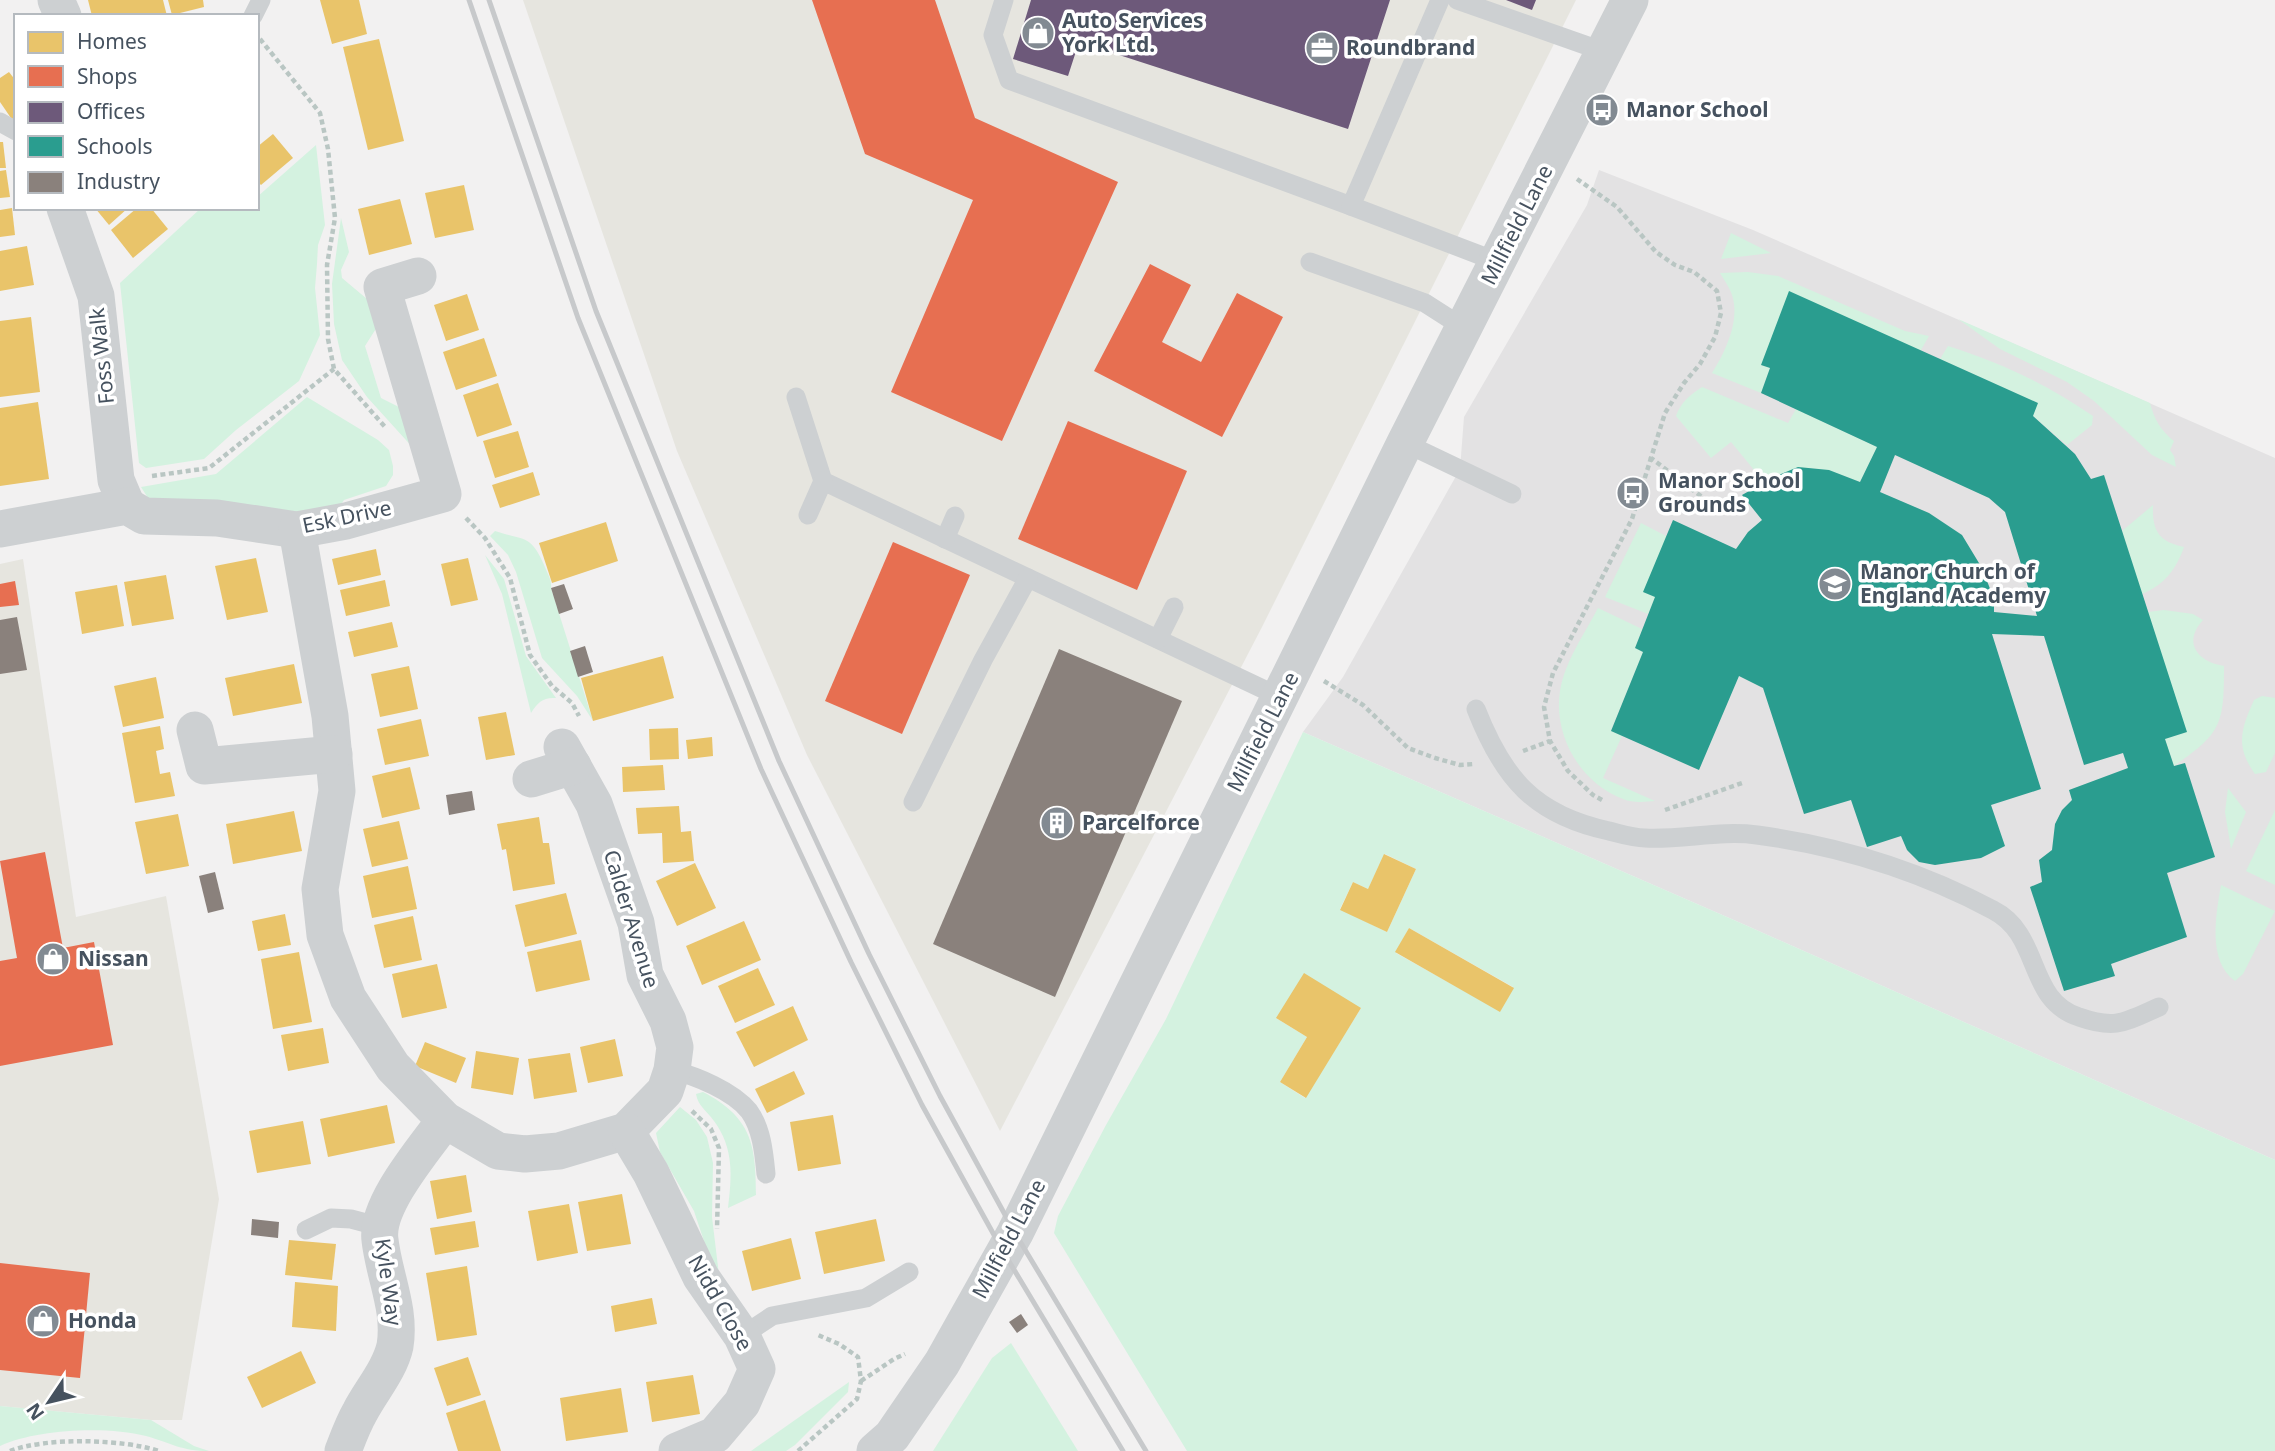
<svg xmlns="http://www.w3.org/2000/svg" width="2275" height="1451" font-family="'Noto Sans',sans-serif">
  <rect width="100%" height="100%" fill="#f2f1f1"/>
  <g fill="#e6e5df">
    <polygon points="523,0 1576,0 1262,627 1000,1131 807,755 677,451"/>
    <polygon points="23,559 76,917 166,896 219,1199 182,1420 151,1420 0,1406 0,564"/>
  </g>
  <polygon fill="#e3e2e3" points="1599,170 1753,230 2275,458 2275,1160 1743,924 1303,732 1343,677 1460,469 1464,417 1587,205"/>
  <g fill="#d4f2e0" fill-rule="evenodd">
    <polygon points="316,145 325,225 318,245 317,264 315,288 320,335 299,381 236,430 204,459 146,468 139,463 120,283 201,208 257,208 257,197"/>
    <polygon points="341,218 349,252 341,270 342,278 367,299 377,327 365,346 381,398 399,407 415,450 367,397 342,360 334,324 332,284"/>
    <polygon points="1731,233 1771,253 1721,259"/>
    <path d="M1748 272 1778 276 1905 331 1929 336 1921 350 1761 365 1770 368 1761 393 1712 373C1724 354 1737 327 1734 304 1733 292 1726 283 1720 273Z"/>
    <path d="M1958 319 2150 403C2154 419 2161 431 2174 441L2170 450 2174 456 2176 467 2152 455 2094 401 2067 382 2000 349Z"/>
    <path d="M1948 346C2002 363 2046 384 2093 416L2092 425 2067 445 2033 416 2037 403 1940 359Z"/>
    <path d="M1702 387 1788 423 1796 409 1877 447 1860 482C1823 467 1801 461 1764 482L1731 442 1711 458 1676 416C1681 402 1690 395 1702 387Z"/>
    <polygon points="307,397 378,440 389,450 393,466 393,475 386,486 344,500 339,507 287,515 148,498 141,487 216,474"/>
    <path d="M2153 505C2152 530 2158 542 2184 547 2176 570 2164 585 2142 594L2122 531Z"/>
    <polygon points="1641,523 1666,536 1655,597 1648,614 1605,597"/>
    <path d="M495 531C525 541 531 534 545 567 548 575 552 580 551 588L593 721 577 696 542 658 516 572 508 555 490 536Z"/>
    <path d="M485 555 504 579 526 656 556 698C543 697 538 702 531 713L502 594Z"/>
    <path d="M1598 608 1642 629 1635 648 1643 652 1611 730 1622 736 1603 778 1655 801C1644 802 1632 803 1623 799 1580 783 1553 735 1560 691 1565 661 1584 635 1598 608Z"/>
    <path d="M2164 610 2193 614 2203 620C2182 643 2198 662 2224 666 2224 724 2222 733 2174 766L2165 739 2186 732 2148 612Z"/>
    <path d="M2262 696 2275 698V753L2266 772 2255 774C2235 746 2241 729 2254 700Z"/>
    <path d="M1303 732 1743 924 2275 1160V1451H1187L1054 1233 1058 1216 1106 1125 1166 1019ZM1385 854 1416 869 1387 932 1340 909 1353 882 1368 889ZM1409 928 1513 987 1500 1011 1396 953ZM1361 1008 1305 1098 1280 1082 1307 1037 1276 1018Z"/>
    <polygon points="2228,788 2246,812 2231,849 2225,812"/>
    <polygon points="2275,810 2275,885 2246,871"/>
    <path d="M2221 885 2275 911 2243 974 2235 981C2207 961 2216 914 2221 885Z"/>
    <path d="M703 1092C751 1117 756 1144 756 1195L728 1208C732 1176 734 1148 714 1121 707 1111 698 1106 696 1094Z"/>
    <polygon points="680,1107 696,1120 707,1137 713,1163 712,1217 719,1275 705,1244 694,1211 660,1152 656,1133"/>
    <polygon points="1011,1343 1078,1451 933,1451 992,1358"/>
    <polygon points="849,1382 848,1392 795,1445 786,1451 751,1451"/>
    <path d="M0 1406 151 1420 194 1446 209 1451C181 1451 171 1443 146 1436 106 1426 37 1429 0 1446Z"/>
  </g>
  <g fill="#e9c46a">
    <polygon points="88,0 163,0 167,16 92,16"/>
    <polygon points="168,0 203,0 204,7 172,15"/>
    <polygon points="320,0 359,0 367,34 332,44"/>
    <polygon points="379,39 404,141 368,150 343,47"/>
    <polygon points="9,72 16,81 16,119 13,121 0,102 0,78"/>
    <polygon points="273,134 293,158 261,185 257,181 257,147"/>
    <polygon points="0,142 3,142 6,168 0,168"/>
    <polygon points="6,170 10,197 0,198 0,171"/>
    <polygon points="464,185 474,230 435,238 425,193"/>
    <polygon points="400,199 412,244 369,255 358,209"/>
    <polygon points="12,208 15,235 0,237 0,210"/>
    <polygon points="95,208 128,208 109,225"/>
    <polygon points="137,208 151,208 168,229 133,258 111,230"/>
    <polygon points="27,246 34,285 0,291 0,251"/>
    <polygon points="467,294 479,330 446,341 434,305"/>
    <polygon points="31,317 40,392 0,397 0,321"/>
    <polygon points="484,338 497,376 456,390 443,352"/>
    <polygon points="498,383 512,425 477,437 463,395"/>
    <polygon points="38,402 49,479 0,486 0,408"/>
    <polygon points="518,431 529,467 495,478 483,441"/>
    <polygon points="533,472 540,495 500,508 492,485"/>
    <polygon points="606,522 618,561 552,583 539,543"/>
    <polygon points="376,549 381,575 338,585 332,559"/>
    <polygon points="256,558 268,612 227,620 215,566"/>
    <polygon points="468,558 478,600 451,606 441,564"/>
    <polygon points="166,575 174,619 132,626 124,582"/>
    <polygon points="385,580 390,606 346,616 340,590"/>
    <polygon points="117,585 124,626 82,634 75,592"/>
    <polygon points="392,622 398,647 354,657 348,632"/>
    <polygon points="663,656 674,698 593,721 581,678"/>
    <polygon points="294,664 302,703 233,716 225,678"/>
    <polygon points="409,666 418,709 380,717 371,674"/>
    <polygon points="156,677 164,718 123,727 114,686"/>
    <polygon points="506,712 515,755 486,760 478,717"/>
    <polygon points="421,719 429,756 385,765 377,729"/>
    <polygon points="160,726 164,749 156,751 160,774 170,772 175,796 135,803 122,733"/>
    <polygon points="678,728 679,759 650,760 649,729"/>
    <polygon points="712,737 713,756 688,759 686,740"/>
    <polygon points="663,765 665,790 623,792 622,767"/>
    <polygon points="410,767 420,809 382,818 372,776"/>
    <polygon points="679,806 681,832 691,831 694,861 663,863 662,833 638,834 636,808"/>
    <polygon points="294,811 302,851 233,864 226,824"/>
    <polygon points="178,814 189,866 146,874 135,822"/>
    <polygon points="539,817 543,843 549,843 555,884 513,891 506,849 502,850 497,824"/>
    <polygon points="399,821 408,859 372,867 363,829"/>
    <polygon points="1384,854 1416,869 1387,932 1340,910 1353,882 1368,889"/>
    <polygon points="695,863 716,908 677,926 656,881"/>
    <polygon points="408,866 417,909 372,918 363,876"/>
    <polygon points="566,893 577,934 525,947 515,905"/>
    <polygon points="285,914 291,945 258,951 252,921"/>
    <polygon points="413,916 422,960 384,968 374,925"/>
    <polygon points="744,921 761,960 702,985 686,946"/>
    <polygon points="1409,928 1514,988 1500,1012 1395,952"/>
    <polygon points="581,940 590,980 536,992 527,952"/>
    <polygon points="299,952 312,1022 273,1029 261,959"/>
    <polygon points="437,964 447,1008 402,1018 392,974"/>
    <polygon points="758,968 775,1005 735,1023 718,986"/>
    <polygon points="1304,973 1361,1008 1306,1098 1280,1082 1307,1037 1276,1018"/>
    <polygon points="793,1006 808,1040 754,1067 736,1032"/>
    <polygon points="323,1028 329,1063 288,1071 281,1035"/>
    <polygon points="615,1039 623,1076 588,1083 580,1047"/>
    <polygon points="425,1042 466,1058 456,1083 415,1066"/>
    <polygon points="476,1051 519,1058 513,1095 471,1088"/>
    <polygon points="570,1053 577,1092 534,1099 528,1059"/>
    <polygon points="794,1071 805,1094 767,1113 755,1089"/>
    <polygon points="387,1105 395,1143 328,1157 320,1119"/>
    <polygon points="833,1115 841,1164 798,1171 790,1122"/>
    <polygon points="303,1121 311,1164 257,1173 249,1131"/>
    <polygon points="466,1175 472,1212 437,1219 430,1181"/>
    <polygon points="622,1194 631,1244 587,1251 578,1202"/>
    <polygon points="569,1204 578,1253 537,1261 528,1211"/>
    <polygon points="876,1219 885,1261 824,1274 815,1232"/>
    <polygon points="475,1221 479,1247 435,1255 430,1228"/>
    <polygon points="791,1238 801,1279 752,1291 742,1251"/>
    <polygon points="289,1240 336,1244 332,1280 285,1275"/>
    <polygon points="467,1266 477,1335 437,1341 426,1273"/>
    <polygon points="295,1282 338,1286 336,1331 292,1327"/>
    <polygon points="652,1298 657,1324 615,1332 611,1306"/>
    <polygon points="301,1351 316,1383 262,1408 247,1377"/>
    <polygon points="468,1357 481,1395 447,1406 434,1368"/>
    <polygon points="693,1375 700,1414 652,1422 646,1382"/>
    <polygon points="621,1388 628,1432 566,1441 560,1398"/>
    <polygon points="485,1400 501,1451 458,1451 446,1413"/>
  </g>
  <g fill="#e76f51">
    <polygon points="812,0 935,0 975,118 1118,182 1002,441 891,392 973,200 865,154"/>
    <polygon points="1150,264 1191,285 1162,342 1201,362 1237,293 1283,317 1222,437 1094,371"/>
    <polygon points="1068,421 1187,471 1137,590 1018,539"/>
    <polygon points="893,542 970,575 902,734 825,701"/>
    <polygon points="15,581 19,605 0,607 0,584"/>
    <polygon points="45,852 63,948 94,942 113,1045 0,1066 0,961 17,958 0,861"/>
    <polygon points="0,1263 90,1273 80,1378 0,1370"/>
  </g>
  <g fill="#6d597a">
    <polygon points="1031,0 1390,0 1348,129 1079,42 1068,76 1013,59"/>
    <polygon points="1506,0 1536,0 1532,10"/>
  </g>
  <path fill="#2a9d8f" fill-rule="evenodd" d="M1789 291 2038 403 2033 416 2075 454 2091 479 2104 475 2187 732 2165 739 2174 766 2185 763 2215 857 2167 873 2187 937 2111 964 2115 976 2064 991 2030 887 2042 882 2039 860 2052 850 2055 824 2062 810 2072 800 2069 790 2128 768 2123 753 2084 765 2044 636 1992 634 2041 789 1991 805 2005 846 1981 858 1935 865 1919 862 1907 850 1901 836 1867 847 1851 800 1804 814 1763 688 1739 676 1699 770 1611 731 1643 652 1635 648 1655 597 1643 592 1673 520 1736 549 1748 532 1762 520 1742 495 1774 477 1798 467 1829 470 1860 482 1877 447 1761 393 1770 368 1761 365ZM1895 455 1989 498 2005 512 2037 616 1994 612V599L1982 568 1962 535 1929 513 1880 492Z"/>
  <g fill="#8a817c">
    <polygon points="564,584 573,609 559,614 551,588"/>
    <polygon points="17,617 27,670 0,674 0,620"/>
    <polygon points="585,646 593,672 578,677 570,651"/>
    <polygon points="1059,649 1182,701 1055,997 933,944"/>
    <polygon points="472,791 475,810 449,815 446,795"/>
    <polygon points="215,872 224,909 208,913 199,876"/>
    <polygon points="252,1219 279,1222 278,1238 251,1235"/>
    <polygon points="1021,1314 1028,1325 1017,1333 1009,1322"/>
  </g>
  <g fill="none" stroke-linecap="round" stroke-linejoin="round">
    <g stroke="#b9c6c3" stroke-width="4.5" stroke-dasharray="5 3.5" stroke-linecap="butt">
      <polyline points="260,39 320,113 328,149 335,218 327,265 328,339 334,369 386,428"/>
      <polyline points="1577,179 1617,207 1656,252 1675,265 1694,272 1717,291 1721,313 1715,337 1700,364 1684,383 1665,413 1651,458 1719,510"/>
      <polyline points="152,476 209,468 334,369"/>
      <polyline points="466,518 485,538 510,578 530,655 552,686 572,703 579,716"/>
      <polyline points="1324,681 1363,705 1408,748 1435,758 1460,765 1474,764"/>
      <polyline points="1523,751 1550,741"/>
      <polyline points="1602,800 1593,795 1568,771 1550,741 1544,707 1553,673 1632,519 1651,458"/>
      <polyline points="1665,810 1742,783"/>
      <polyline points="692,1111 711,1129 719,1148 717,1229"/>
      <polyline points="861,1381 894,1359 905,1354"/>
      <path d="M10 1451C46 1437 122 1439 159 1451"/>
      <polyline points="798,1451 857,1399 861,1381 858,1357 839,1344 818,1335"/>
    </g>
    <g stroke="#cdd0d2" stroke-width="19">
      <polyline points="1004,0 993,35 1009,80 1351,206"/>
      <polyline points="1440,0 1351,206 1498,262"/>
      <polyline points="1457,0 1605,52"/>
      <polyline points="253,16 261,0"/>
      <polyline points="0,122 16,131"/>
      <polyline points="1310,262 1425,303 1464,328"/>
      <polyline points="796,397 823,481 1280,697"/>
      <polyline points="1405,443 1512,494"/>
      <polyline points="808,515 823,481"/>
      <polyline points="945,539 955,516"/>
      <polyline points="1158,639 1174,607"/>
      <path d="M1476 709C1503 778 1534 815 1609 831 1621 834 1633 838 1645 838 1682 840 1720 830 1757 835 1839 846 1920 871 1993 910 2042 935 2026 1000 2079 1017 2116 1030 2125 1022 2159 1007"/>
      <polyline points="913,802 983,660 1028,578"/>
      <path d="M672 1070C696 1076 733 1091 749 1111 762 1129 764 1154 766 1174"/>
      <polyline points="306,1230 331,1218 351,1219 381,1227"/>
      <polyline points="742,1336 772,1316 866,1298 909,1272"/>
    </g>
    <g stroke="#cdd0d2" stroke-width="37">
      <polyline points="56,0 63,16"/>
      <polyline points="65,208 96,296 116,480 127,506"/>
      <polyline points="0,529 127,506 144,516 217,518 297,530 346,521 443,494 382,287 418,276"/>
      <polyline points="297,530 330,716 337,791 320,889 325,935 348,998 393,1067 445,1120 498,1151 525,1154 559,1151 626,1131 665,1091 672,1070 675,1047 668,1021 645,975 636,923 594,804 562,747"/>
      <polyline points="195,730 204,766 334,754"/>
      <polyline points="531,779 573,766"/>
      <polyline points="626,1131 651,1173 701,1277 742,1336 757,1369 742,1403 715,1435 677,1451"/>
      <path d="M343 1451C348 1438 353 1424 360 1412 371 1391 390 1369 395 1346 401 1309 384 1276 380 1240 375 1205 425 1148 445 1120"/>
      <polyline points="875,1451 892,1436 942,1363 1015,1233 1405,443 1630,0"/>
    </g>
    <g stroke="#c7c9cb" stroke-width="5">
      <polyline points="469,0 578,318 761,769 851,962 922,1105 1004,1253 1123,1451"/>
      <polyline points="489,0 596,311 779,761 869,954 940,1096 1015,1233 1146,1451"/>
    </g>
  </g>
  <defs>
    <symbol id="shop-disc" viewBox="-11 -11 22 22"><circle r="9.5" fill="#828a92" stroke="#fff"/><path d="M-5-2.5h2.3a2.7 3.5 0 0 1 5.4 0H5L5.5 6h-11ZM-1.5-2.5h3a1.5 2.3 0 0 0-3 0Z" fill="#fff"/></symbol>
    <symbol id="office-disc" viewBox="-11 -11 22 22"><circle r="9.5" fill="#828a92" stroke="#fff"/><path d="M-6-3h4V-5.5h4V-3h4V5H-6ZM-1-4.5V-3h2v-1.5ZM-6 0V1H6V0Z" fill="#fff"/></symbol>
    <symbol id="bus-disc" viewBox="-11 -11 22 22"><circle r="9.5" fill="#828a92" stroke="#fff"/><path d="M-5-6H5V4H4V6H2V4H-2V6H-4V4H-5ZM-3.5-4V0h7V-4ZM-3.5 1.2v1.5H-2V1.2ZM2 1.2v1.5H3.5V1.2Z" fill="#fff"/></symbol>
    <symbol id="school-disc" viewBox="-11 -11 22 22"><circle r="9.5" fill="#828a92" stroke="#fff"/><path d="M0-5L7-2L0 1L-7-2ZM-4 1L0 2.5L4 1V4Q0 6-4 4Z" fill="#fff"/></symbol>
    <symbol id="building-disc" viewBox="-11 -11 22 22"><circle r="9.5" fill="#828a92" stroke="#fff"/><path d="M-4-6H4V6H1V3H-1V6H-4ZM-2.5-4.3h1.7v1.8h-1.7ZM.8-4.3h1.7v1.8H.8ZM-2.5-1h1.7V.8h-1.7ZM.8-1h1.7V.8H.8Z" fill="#fff"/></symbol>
  </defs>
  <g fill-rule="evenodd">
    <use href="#shop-disc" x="1019" y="14" width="38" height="38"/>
    <use href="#office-disc" x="1303" y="29" width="38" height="38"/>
    <use href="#bus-disc" x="1583" y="91" width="38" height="38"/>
    <use href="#bus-disc" x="1614" y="474" width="38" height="38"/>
    <use href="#school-disc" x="1816" y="565" width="38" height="38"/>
    <use href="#building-disc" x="1038" y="804" width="38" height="38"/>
    <use href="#shop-disc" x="34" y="940" width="38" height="38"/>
    <use href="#shop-disc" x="24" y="1302" width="38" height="38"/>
  </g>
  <g text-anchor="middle" stroke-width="7" stroke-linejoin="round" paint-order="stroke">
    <g font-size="21" font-weight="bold" fill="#46525f" stroke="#fff" text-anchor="start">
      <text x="1062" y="28">Auto Services<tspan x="1062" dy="24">York Ltd.</tspan></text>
      <text x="1346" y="55">Roundbrand</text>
      <text x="1626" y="117">Manor School</text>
      <text x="1658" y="488">Manor School<tspan x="1658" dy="24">Grounds</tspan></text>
      <text x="1860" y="579">Manor Church of<tspan x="1860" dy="24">England Academy</tspan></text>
      <text x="1082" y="830">Parcelforce</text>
      <text x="78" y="966">Nissan</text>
      <text x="68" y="1328">Honda</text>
    </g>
    <g font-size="21" fill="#46525f" stroke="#fff">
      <text transform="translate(1517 225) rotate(-63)" y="7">Millfield Lane</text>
      <text transform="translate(102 356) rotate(-96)" y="7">Foss Walk</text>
      <text transform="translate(347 517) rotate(-12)" y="7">Esk Drive</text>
      <text transform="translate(1263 732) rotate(-63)" y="7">Millfield Lane</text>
      <text transform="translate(631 919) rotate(73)" y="7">Calder Avenue</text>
      <text transform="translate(1009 1239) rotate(-62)" y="7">Millfield Lane</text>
      <text transform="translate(388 1282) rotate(82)" y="7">Kyle Way</text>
      <text transform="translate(720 1303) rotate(60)" y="7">Nidd Close</text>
    </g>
  </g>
  <rect x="14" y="14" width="245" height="196" fill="#ffffff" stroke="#b5babf" stroke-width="2"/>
  <rect x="28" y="32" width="35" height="21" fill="#e9c46a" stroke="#b5babf" stroke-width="2"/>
  <text x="77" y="49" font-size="21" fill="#46525f">Homes</text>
  <rect x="28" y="66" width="35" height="21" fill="#e76f51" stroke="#b5babf" stroke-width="2"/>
  <text x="77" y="84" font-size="21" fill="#46525f">Shops</text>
  <rect x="28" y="102" width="35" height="21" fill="#6d597a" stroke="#b5babf" stroke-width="2"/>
  <text x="77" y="119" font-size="21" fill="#46525f">Offices</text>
  <rect x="28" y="136" width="35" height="21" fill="#2a9d8f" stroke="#b5babf" stroke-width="2"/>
  <text x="77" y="154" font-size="21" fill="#46525f">Schools</text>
  <rect x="28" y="172" width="35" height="21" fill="#8a817c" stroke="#b5babf" stroke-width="2"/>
  <text x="77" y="189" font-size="21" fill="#46525f">Industry</text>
  <g transform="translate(49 1402) rotate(235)" stroke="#ffffff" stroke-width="5" paint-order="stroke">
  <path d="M0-5L12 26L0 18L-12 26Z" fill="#46525f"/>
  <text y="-10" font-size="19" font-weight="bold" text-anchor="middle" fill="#46525f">N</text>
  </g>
</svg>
